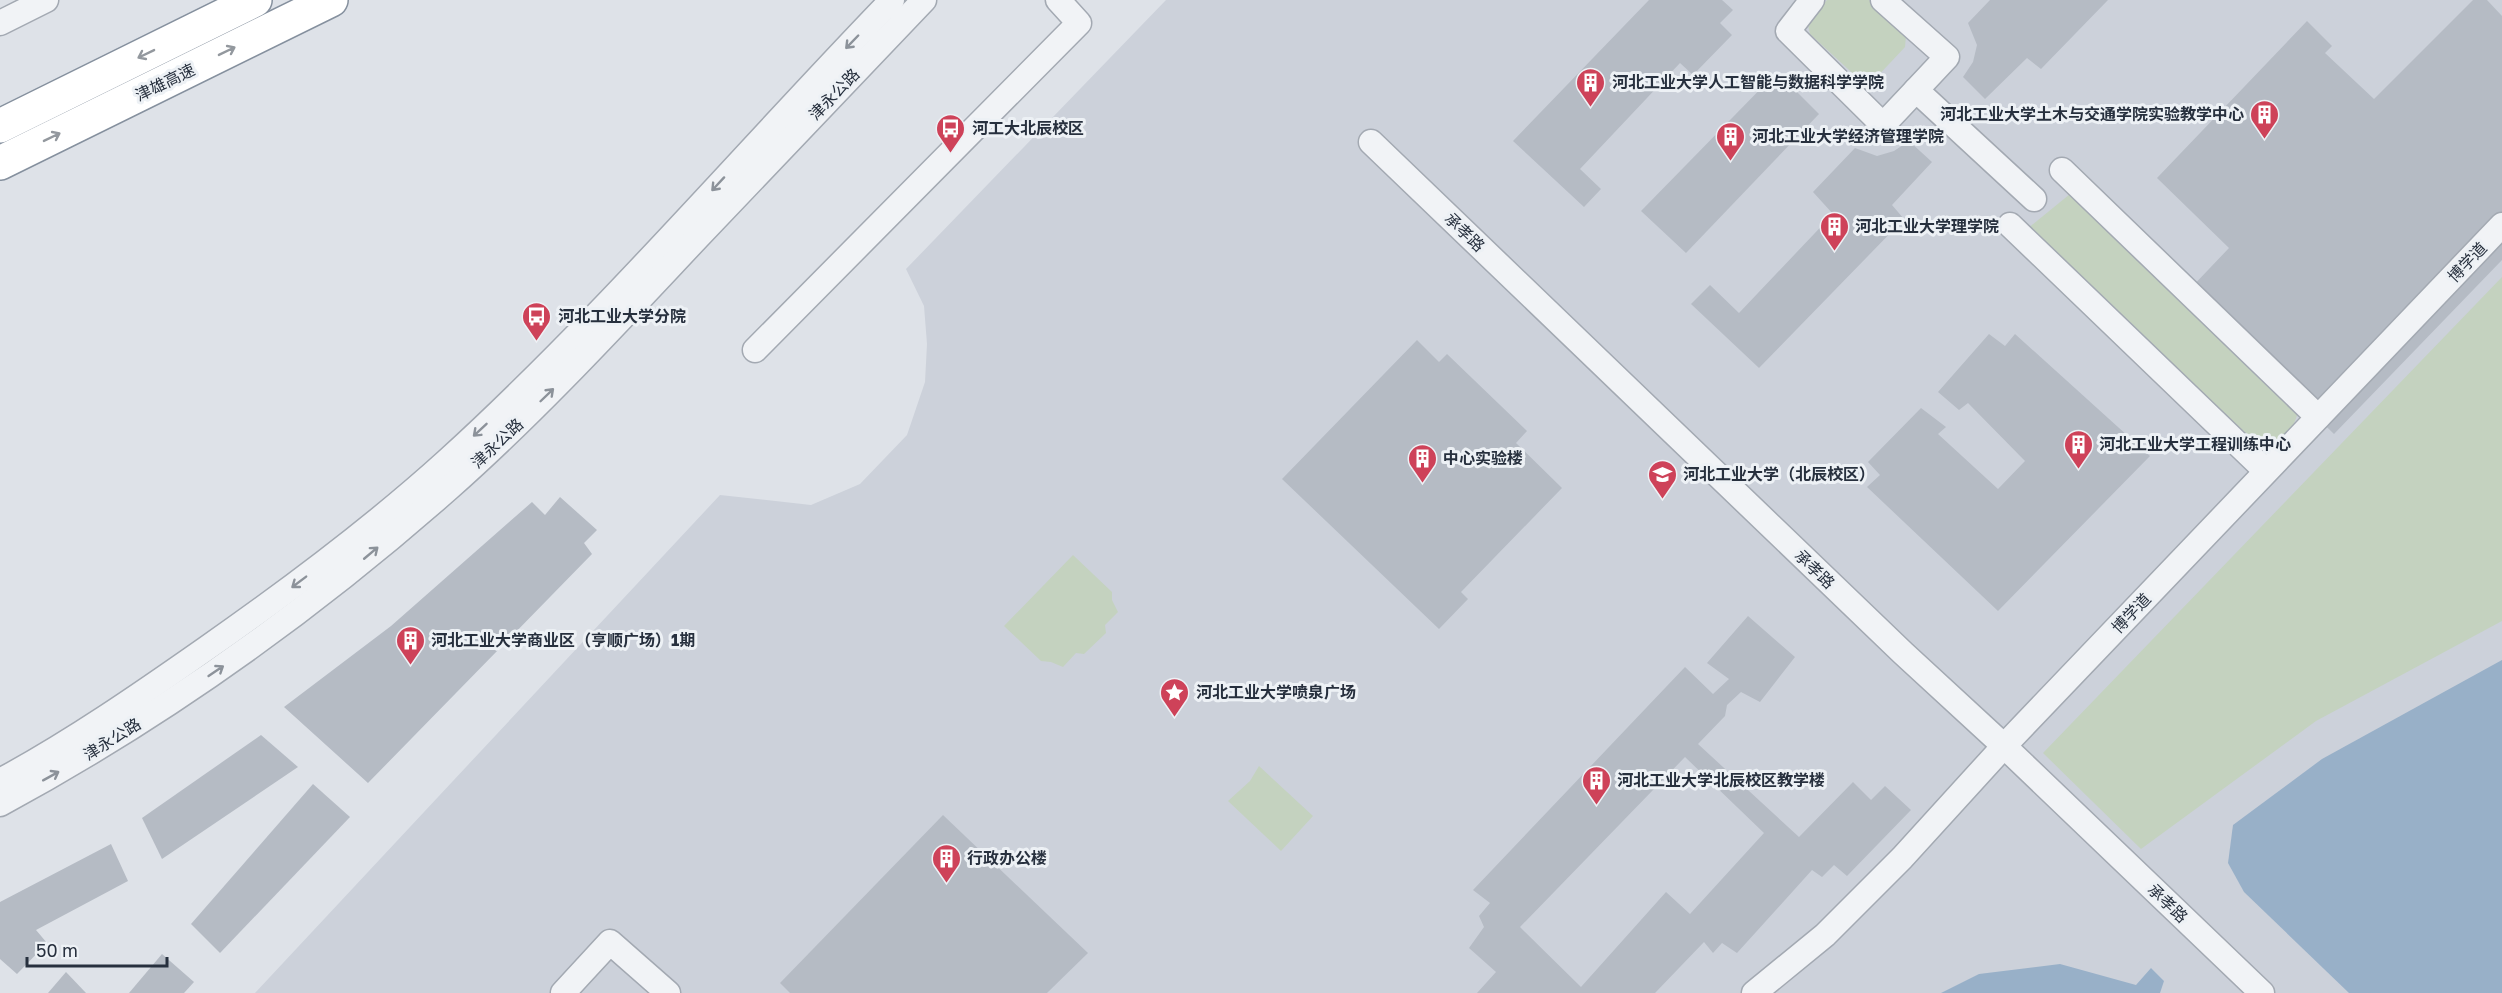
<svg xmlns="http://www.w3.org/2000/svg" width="2502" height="993" font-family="'Golos Text','Noto Sans SC',sans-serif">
  <rect width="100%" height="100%" fill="#dee2e8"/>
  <polygon fill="#ccd1da" points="1166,0 2502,0 2502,993 255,993 720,495 811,505 860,484 907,435 925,382 927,344 924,306 906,269"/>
  <g fill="#c4d2bf">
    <polygon points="1827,0 1869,0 1906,36 1905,47 1874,80 1861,81 1810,34 1807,21"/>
    <polygon points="2070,194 2298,413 2287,442 2261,457 2027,229"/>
    <polygon points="2502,277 2502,621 2316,721 2141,849 2043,753"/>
    <polygon points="1073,555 1112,592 1112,600 1118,612 1105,625 1106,633 1084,654 1076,653 1063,667 1051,662 1041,661 1004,626"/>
    <polygon points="1259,766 1313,816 1281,851 1228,801 1250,781"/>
  </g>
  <g fill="#98b0c8">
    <polygon points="2502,660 2502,993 2349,993 2244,892 2228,863 2233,825 2322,759"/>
    <polygon points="2060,964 2136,985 2151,968 2164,981 2160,993 1941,993 1979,974"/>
  </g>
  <g fill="#b5bbc4" fill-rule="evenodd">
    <polygon points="1649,0 1722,0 1733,10 1720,23 1732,35 1693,75 1680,63 1580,169 1601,189 1584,207 1513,141"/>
    <polygon points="1990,0 2108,0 2041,69 2027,58 1985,99 1963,77 1973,62 1977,45 1968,23"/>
    <polygon points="2473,0 2487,0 2502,16 2502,260 2334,434 2188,291 2229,248 2157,178 2307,21 2332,46 2325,53 2374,99"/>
    <polygon points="1777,72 1819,114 1686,253 1641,211"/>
    <polygon points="1909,141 1932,162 1892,205 1904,219 1759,368 1691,304 1710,285 1739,313 1833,214 1813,192 1855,148 1877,156 1894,151"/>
    <polygon points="1989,334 2005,346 2015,334 2150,456 1998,611 1867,487 1880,475 1868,462 1921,408 1946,427 1938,434 1998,489 2025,461 1968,403 1959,410 1938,392"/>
    <polygon points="1417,340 1439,362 1447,354 1527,431 1516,443 1562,488 1461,592 1468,599 1439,629 1282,479"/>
    <polygon points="560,497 597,530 584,543 592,554 368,783 284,707 391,626 532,502 545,515"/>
    <path d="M1748 616 1795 657 1760 702 1741 692 1727 705 1725 716 1698 744 1799 837 1853 782 1871 800 1885 786 1911 810 1847 876 1834 865 1822 877 1812 870 1737 953 1722 943 1713 953 1704 942 1655 993H1477L1496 972 1469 948 1484 927 1479 916 1490 903 1473 890 1685 667 1713 694 1729 679 1707 663ZM1685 757 1764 833 1690 914 1666 892 1581 987 1520 927Z"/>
    <polygon points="261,735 298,767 162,859 142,818"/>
    <polygon points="313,784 350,817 220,953 191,924"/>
    <polygon points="943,815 1088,953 1047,993 790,993 780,983"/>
    <polygon points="111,844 128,881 36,930 47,943 17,974 0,959 0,902"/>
    <polygon points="162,954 194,982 184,993 129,993"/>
    <polygon points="66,972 86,993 48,993"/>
  </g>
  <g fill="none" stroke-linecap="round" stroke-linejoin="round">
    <defs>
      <g id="minor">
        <polyline points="1812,0 1788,31 1883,125 1916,90 2034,199"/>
        <polyline points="1883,0 1947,57 1916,90"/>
        <polyline points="0,23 46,0"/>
        <polyline points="1371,142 1903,653 2004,746 2262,993"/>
        <polyline points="2062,170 2318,417"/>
        <polyline points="2010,225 2266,471"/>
        <polyline points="755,350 1079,23 1058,0"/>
        <path d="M0 781C72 742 140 695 207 648 290 590 372 529 447 461 605 317 744 153 892 0"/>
        <path d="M0 804C161 717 312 609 449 488 537 410 617 323 698 237 773 158 848 79 924 0"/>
        <polyline points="563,993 610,942 668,993"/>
        <polyline points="1754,993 1825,935 1902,858 2004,746 2502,225"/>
      </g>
      <g id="highway">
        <polyline points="0,126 255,0"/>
        <polyline points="0,163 331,0"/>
      </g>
    </defs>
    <use href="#minor" stroke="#a3a9b2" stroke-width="27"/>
    <use href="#highway" stroke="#85909e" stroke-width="36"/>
    <use href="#minor" stroke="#f1f3f6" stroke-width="24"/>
    <use href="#highway" stroke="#fff" stroke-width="33"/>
  </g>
  <defs><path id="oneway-shaft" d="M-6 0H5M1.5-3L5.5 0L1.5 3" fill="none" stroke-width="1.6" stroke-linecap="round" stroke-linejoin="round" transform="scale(1.5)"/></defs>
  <g stroke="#8c929a">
    <use href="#oneway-shaft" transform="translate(852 42) rotate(134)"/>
    <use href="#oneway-shaft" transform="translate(718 184) rotate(133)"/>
    <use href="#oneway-shaft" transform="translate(547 395) rotate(-44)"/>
    <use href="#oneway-shaft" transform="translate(480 430) rotate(137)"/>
    <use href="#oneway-shaft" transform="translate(371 553) rotate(-40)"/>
    <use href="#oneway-shaft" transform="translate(299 582) rotate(143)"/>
    <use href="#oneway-shaft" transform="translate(216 671) rotate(-34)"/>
    <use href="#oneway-shaft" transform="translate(51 776) rotate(-29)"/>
  </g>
  <g stroke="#93989e">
    <use href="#oneway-shaft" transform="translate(227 51) rotate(-26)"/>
    <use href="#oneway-shaft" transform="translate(146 54) rotate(154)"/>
    <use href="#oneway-shaft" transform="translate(52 137) rotate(-26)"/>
  </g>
  <defs>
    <symbol id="building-pin" viewBox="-11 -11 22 30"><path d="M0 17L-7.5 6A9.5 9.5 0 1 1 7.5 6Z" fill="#ce4259" stroke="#edf1f5"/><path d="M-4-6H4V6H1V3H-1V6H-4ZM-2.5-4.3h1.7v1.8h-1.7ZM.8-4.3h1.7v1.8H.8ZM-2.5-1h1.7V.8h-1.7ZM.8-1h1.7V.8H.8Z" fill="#fff"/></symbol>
    <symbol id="bus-pin" viewBox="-11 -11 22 30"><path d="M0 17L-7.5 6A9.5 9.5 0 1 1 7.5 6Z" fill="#ce4259" stroke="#edf1f5"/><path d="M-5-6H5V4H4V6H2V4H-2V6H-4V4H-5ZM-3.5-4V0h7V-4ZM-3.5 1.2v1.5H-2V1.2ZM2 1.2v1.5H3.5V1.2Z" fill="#fff"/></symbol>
    <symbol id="university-pin" viewBox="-11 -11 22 30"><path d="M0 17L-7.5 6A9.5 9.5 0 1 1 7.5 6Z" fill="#ce4259" stroke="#edf1f5"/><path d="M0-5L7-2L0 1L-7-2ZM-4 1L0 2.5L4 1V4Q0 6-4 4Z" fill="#fff"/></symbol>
    <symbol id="sight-pin" viewBox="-11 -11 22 30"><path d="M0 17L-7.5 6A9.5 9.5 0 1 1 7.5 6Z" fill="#ce4259" stroke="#edf1f5"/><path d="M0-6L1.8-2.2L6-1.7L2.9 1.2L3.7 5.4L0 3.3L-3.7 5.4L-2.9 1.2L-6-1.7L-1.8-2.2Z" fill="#fff"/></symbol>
  </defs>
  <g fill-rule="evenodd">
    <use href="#building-pin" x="1574" y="66" width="33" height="45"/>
    <use href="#building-pin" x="2248" y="98" width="33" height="45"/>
    <use href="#bus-pin" x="934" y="112" width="33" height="45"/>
    <use href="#building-pin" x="1714" y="120" width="33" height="45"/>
    <use href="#building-pin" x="1818" y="210" width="33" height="45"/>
    <use href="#bus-pin" x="520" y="300" width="33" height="45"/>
    <use href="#building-pin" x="2062" y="428" width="33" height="45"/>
    <use href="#building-pin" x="1406" y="442" width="33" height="45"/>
    <use href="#university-pin" x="1646" y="458" width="33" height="45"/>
    <use href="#building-pin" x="394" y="624" width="33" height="45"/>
    <use href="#sight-pin" x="1158" y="676" width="33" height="45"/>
    <use href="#building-pin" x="1580" y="764" width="33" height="45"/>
    <use href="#building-pin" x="930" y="842" width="33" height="45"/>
  </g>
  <g text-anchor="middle" stroke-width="6" stroke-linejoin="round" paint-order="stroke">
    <g font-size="16" fill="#27303e" stroke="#edf1f5">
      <text transform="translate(165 82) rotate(-26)" y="6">津雄高速</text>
      <text transform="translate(834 94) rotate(-46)" y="6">津永公路</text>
      <text transform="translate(1465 232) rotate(44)" y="6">承孝路</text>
      <text transform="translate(2467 262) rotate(-46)" y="6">博学道</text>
      <text transform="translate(497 443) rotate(-43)" y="6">津永公路</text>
      <text transform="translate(1815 569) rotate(44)" y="6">承孝路</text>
      <text transform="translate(2131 613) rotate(-46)" y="6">博学道</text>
      <text transform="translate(112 739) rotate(-32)" y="6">津永公路</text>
      <text transform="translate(2168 903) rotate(44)" y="6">承孝路</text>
    </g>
    <g font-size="16" font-weight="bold" fill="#27303e" stroke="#edf1f5" text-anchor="start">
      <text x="1612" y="88">河北工业大学人工智能与数据科学学院</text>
      <text x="2244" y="120" text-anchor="end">河北工业大学土木与交通学院实验教学中心</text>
      <text x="972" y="134">河工大北辰校区</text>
      <text x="1752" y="142">河北工业大学经济管理学院</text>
      <text x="1855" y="232">河北工业大学理学院</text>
      <text x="558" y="322">河北工业大学分院</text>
      <text x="2099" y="450">河北工业大学工程训练中心</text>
      <text x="1443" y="464">中心实验楼</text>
      <text x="1683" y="480">河北工业大学（北辰校区）</text>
      <text x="431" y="646">河北工业大学商业区（亨顺广场）1期</text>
      <text x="1196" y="698">河北工业大学喷泉广场</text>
      <text x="1617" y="786">河北工业大学北辰校区教学楼</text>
      <text x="967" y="864">行政办公楼</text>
    </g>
  </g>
  <path d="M27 957v9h140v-9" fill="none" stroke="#27303e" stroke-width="3"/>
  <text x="36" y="957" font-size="18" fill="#27303e" stroke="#edf1f5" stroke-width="4.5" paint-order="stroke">50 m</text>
</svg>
